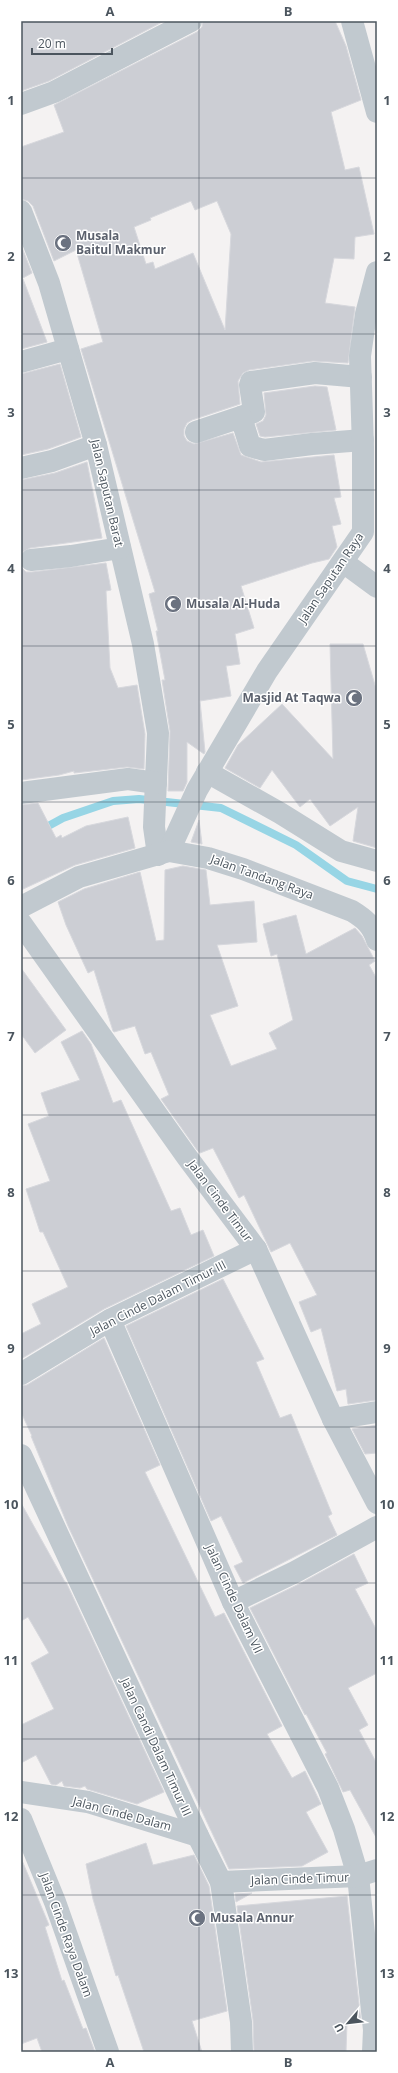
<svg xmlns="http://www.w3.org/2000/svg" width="398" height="2073" font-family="'Open Sans',sans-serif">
  <rect width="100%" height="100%" fill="#f4f2f2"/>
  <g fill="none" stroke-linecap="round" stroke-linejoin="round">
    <polyline stroke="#97d5e5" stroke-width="8" points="41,830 63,818 113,801 139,799 221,808 296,845 347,881 377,889"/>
  </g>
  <g fill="#ccced4" stroke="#d7d8dd" fill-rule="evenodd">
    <polygon points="21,21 164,21 49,81 21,91"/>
    <path d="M203 21H335L346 46 361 100 331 112 345 170 359 167 374 234 355 237 354 259 334 258 325 303 355 307 348 363 313 361 249 370 243 373 238 381 240 404 192 420 187 423 184 429V436L187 441 194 444 233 433 241 455 261 462 334 455 341 497 334 498 341 524 332 526 337 547 329 559 312 563 241 586 254 628 235 634 240 664 226 666 231 696 200 701 205 752 204 754 187 742V782L183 791H168L170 731 162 680H165L156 631H158L149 594 155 592 81 349 103 342 76 250 54 261 33 206 28 201 21 199V147L64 132 54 105 197 32 202 27ZM191 201 195 210 217 201 231 234 225 330 193 253 155 269 153 262 146 264 134 227 151 220 150 218Z"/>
    <polygon points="21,245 32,273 21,279"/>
    <polygon points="23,279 47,342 21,349 21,280"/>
    <polygon points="60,364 81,437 48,449 21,455 21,374"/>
    <polygon points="315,386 327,387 336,430 265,437 260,436 256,424 263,421 266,415 264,393"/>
    <polygon points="87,462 102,538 30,548 21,553 21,480 55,473"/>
    <polygon points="106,563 111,590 106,591 110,668 118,688 137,685 145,734 144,769 127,767 74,773 74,771 59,775 21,780 21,567 26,572 32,572"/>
    <polygon points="330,644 363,644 377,692 377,848 353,841 358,807 330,826 310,799 300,807 272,770 260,788 225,768 238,745 282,704 333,759"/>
    <polygon points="38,803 56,838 61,835 62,838 86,826 128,817 135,848 75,865 21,890 21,805"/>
    <polygon points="199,820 202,844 191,842"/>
    <polygon points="183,866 206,870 210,905 254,901 257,942 217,945 238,1006 210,1015 231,1066 277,1049 269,1033 293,1020 277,954 271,956 263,924 296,915 306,954 355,928 362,936 375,961 369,965 377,979 377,1400 348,1404 346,1389 337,1391 321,1328 311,1332 299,1302 317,1295 290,1243 271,1252 244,1195 239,1198 213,1148 200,1153 197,1150 161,1099 169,1095 151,1052 145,1054 135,1026 114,1032 113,1031 94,970 88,973 66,925 58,902 84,889 140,872 156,941 164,940 165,870"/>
    <polygon points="21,968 66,1030 35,1053 21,1034"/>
    <polygon points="82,1031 91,1044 113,1103 121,1100 171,1211 180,1208 191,1235 203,1230 214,1256 104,1309 21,1359 21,1334 41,1324 32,1304 68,1287 43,1232 40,1232 26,1189 50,1181 28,1124 49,1116 41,1093 80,1080 61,1042"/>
    <polygon points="223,1279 264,1359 256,1362 280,1418 291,1414 332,1514 328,1516 337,1535 243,1583 234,1566 243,1562 221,1516 211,1521 126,1326"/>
    <polygon points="104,1338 160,1465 145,1472 215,1617 224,1613 282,1726 267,1734 292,1778 305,1771 321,1804 306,1812 328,1852 302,1866 229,1869 68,1526 31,1436 32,1436 21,1412 21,1386 27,1385"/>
    <polygon points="377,1425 377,1453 365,1454 352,1429"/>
    <polygon points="21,1503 65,1582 66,1582 164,1792 137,1804 87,1789 85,1786 80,1788 64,1786 62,1781 56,1785 51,1784 36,1755 21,1763 21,1725 54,1709 31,1663 49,1653 28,1617 21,1621"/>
    <polygon points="354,1554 368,1583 355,1589 377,1631 377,1673 348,1688 368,1725 359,1730 377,1764 377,1839 350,1790 343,1792 325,1754 327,1753 306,1714 305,1715 250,1608 301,1583"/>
    <polygon points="146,1843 153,1865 194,1855 209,1886 227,2011 192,2021 202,2052 144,2052 118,1975 116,1976 93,1899 86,1864"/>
    <polygon points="21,1858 49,1925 45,1927 62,1981 64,1980 83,2029 86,2028 95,2052 42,2052 37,2038 21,2044"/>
    <polygon points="252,1893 236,1902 235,1894"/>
    <polygon points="347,1896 361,2022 347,2023 346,2052 254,2052 253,2020 237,1906"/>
  </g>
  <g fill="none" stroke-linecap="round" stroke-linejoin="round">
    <g stroke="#c1c9cf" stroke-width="22">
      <polyline points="352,21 377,112"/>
      <polyline points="21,104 54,92 191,21"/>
      <polyline points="21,211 49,283 96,445 143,644 158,733 154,827 158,855"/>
      <polyline points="21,362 68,349"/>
      <polyline points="241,417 254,412 250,385 251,382 315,373 361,377"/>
      <polyline points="196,432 241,417 250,446 264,450 312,444 363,440"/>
      <polyline points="21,468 52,461 96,445"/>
      <polyline points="31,560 71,556 120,548"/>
      <polyline points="343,562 377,587"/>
      <polyline points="207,772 280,813 341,851 377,861"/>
      <polyline points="21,793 128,779 156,783"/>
      <polyline points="169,851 197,790 267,671 363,532 363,447 360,356 366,314 377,272"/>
      <polyline points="21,923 187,1157 256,1249 333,1419 377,1503"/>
      <polyline points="110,1320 233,1602 328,1788 344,1829 358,1876 374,2030 373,2052"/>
      <polyline points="21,1374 110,1320 256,1249"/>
      <polyline points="333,1419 377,1412"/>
      <polyline points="21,1455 198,1836 221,1882 241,2022 242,2052"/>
      <polyline points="233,1602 295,1572 377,1527"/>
      <polyline points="21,1792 88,1802 198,1836"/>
      <polyline points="21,1819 55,1902 108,2052"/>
      <polyline points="221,1882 358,1876 377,1870"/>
    </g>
    <path stroke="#c1c9cf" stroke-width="22" d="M21 907 79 877 169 851 208 858 243 869 352 911C365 919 372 925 377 940"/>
  </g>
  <path fill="none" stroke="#4b555e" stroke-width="1" stroke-opacity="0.55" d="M199 21V2052M21 178H377M21 334H377M21 490H377M21 646H377M21 802H377M21 958H377M21 1115H377M21 1271H377M21 1427H377M21 1583H377M21 1739H377M21 1895H377"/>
  <defs>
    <symbol id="mosque-disc" viewBox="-11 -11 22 22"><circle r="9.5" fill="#6b7280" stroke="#fff"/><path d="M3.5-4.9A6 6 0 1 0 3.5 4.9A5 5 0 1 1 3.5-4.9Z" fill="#fff"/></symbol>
  </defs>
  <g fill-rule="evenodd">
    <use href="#mosque-disc" x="53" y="233" width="20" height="20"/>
    <use href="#mosque-disc" x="163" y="594" width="20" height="20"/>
    <use href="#mosque-disc" x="344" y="688" width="20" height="20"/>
    <use href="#mosque-disc" x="187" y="1908" width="20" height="20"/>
  </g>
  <g text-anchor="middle" stroke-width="3" stroke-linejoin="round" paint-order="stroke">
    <g font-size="12" font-weight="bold" fill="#5b616d" stroke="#fff" text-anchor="start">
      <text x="76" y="240">Musala<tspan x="76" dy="14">Baitul Makmur</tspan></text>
      <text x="186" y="608">Musala Al-Huda</text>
      <text x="341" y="702" text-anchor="end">Masjid At Taqwa</text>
      <text x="210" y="1922">Musala Annur</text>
    </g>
    <g font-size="12" fill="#4b555e" stroke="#fff">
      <text transform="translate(107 493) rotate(77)" y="4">Jalan Saputan Barat</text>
      <text transform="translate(331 578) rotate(-56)" y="4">Jalan Saputan Raya</text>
      <text transform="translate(262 877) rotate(20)" y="4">Jalan Tandang Raya</text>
      <text transform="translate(220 1201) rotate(53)" y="4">Jalan Cinde Timur</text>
      <text transform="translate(158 1298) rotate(-27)" y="4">Jalan Cinde Dalam Timur III</text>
      <text transform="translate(234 1599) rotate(65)" y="4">Jalan Cinde Dalam VII</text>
      <text transform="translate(156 1747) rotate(65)" y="4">Jalan Candi Dalam Timur III</text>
      <text transform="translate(122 1814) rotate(15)" y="4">Jalan Cinde Dalam</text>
      <text transform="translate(300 1879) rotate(-2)" y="4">Jalan Cinde Timur</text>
      <text transform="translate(66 1935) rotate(70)" y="4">Jalan Cinde Raya Dalam</text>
    </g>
  </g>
  <rect width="398" height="2073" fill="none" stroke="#ffffff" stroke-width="44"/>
  <g transform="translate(348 2023) rotate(242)" stroke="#ffffff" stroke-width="3" paint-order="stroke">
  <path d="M0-3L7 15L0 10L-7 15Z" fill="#4b555e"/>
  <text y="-6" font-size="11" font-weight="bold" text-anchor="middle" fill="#4b555e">U</text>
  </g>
  <path d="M32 48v6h80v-6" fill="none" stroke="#4b555e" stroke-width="2"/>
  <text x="38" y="48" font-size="12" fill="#4b555e" stroke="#ffffff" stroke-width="3" paint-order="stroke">20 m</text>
  <rect x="22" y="22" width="354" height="2029" fill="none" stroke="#4b555e" stroke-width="1.5"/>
  <g font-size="13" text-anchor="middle" font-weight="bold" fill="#4b555e">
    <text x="110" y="16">A</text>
    <text x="288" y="16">B</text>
    <text x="11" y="105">1</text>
    <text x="387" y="105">1</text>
    <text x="11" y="261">2</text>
    <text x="387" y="261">2</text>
    <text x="11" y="417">3</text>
    <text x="387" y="417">3</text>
    <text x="11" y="573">4</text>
    <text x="387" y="573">4</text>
    <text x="11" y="729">5</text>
    <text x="387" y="729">5</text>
    <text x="11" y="885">6</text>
    <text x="387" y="885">6</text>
    <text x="11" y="1041">7</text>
    <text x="387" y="1041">7</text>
    <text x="11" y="1197">8</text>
    <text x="387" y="1197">8</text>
    <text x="11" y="1353">9</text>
    <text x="387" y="1353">9</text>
    <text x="11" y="1509">10</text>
    <text x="387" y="1509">10</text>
    <text x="11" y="1665">11</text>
    <text x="387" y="1665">11</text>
    <text x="11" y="1821">12</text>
    <text x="387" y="1821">12</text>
    <text x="11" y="1978">13</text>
    <text x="387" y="1978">13</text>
    <text x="110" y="2067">A</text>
    <text x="288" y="2067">B</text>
  </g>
</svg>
